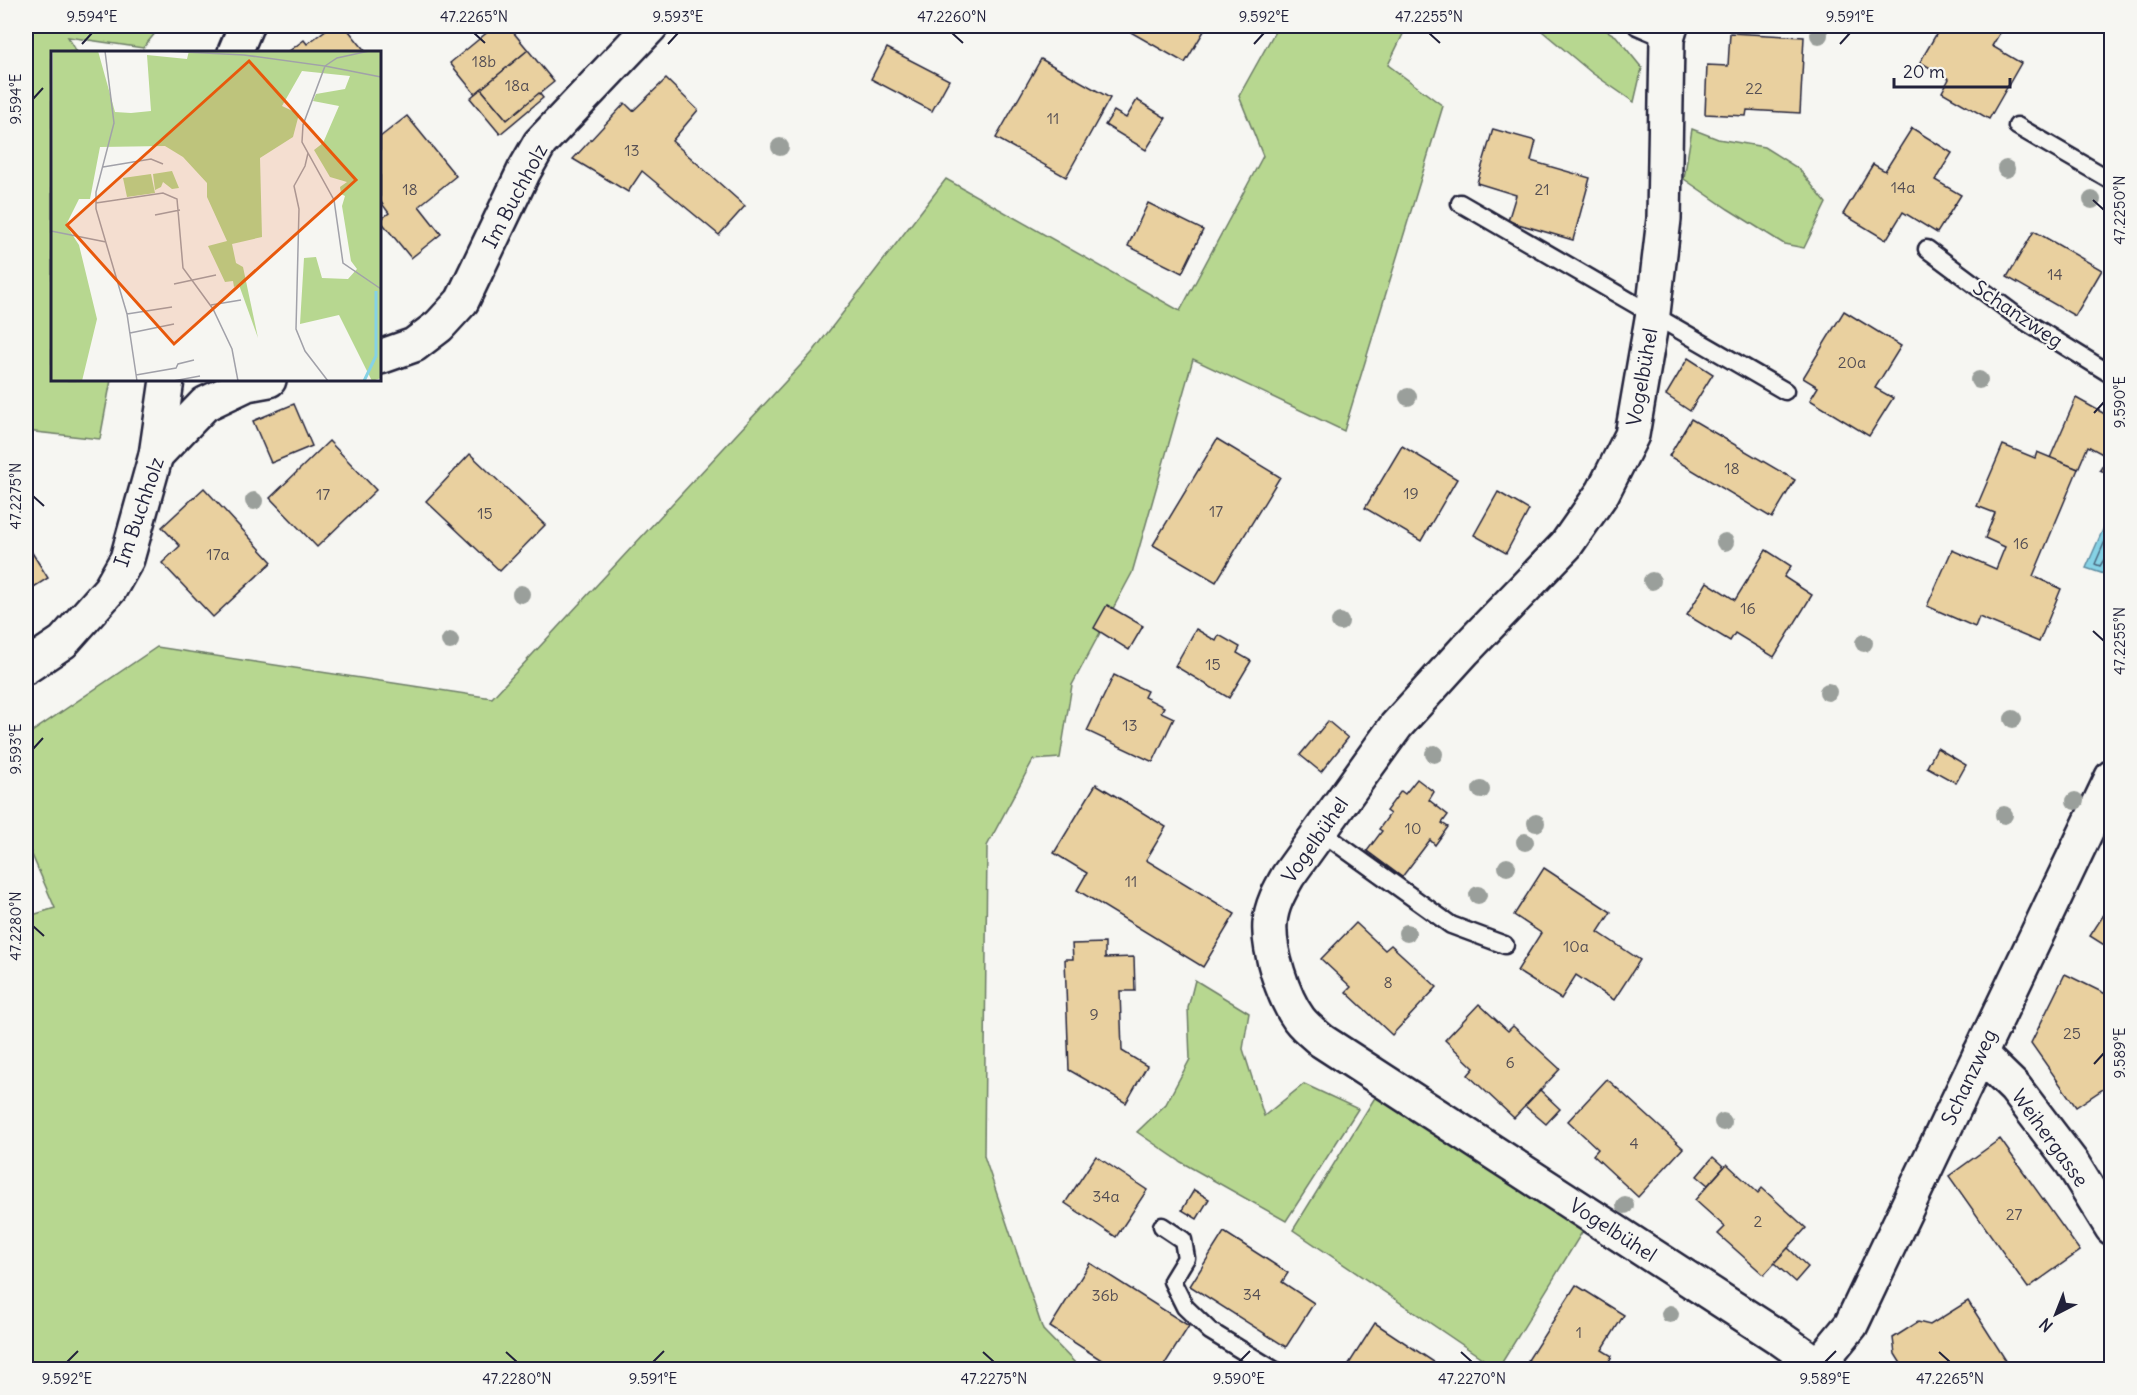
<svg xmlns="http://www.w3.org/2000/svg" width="2137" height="1395" font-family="Delius,sans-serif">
  <rect width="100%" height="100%" fill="#f6f6f2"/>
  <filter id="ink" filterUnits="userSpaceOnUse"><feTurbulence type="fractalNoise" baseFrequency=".0167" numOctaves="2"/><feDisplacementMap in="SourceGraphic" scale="12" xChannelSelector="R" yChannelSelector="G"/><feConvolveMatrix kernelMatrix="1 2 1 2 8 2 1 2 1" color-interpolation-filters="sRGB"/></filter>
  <g filter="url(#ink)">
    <g fill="#b7d790" stroke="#6c7c66" stroke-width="1.5">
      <polygon points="26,26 161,26 143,48 68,37 77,52 52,52 52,380 111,380 100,439 26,431"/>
      <polygon points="1278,26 1407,26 1388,65 1443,106 1344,431 1193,359 1132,573 1072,685 1060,758 1033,760 987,846 984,1156 1043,1330 1081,1369 26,1369 26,917 55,908 26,841 26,736 157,647 492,698 812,353 946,179 1180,311 1263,156 1239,96"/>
      <polygon points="1536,26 1599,26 1616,36 1642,68 1634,102 1592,73"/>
      <polygon points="1692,129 1718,139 1764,147 1799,169 1826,203 1804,248 1784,244 1728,209 1684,179"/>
      <polygon points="1195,980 1249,1013 1243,1049 1264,1116 1304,1084 1358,1109 1286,1221 1181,1162 1137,1132 1166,1104 1190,1059 1188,1008"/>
      <polygon points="1379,1091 1584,1229 1498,1369 1293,1230"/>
    </g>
    <polygon fill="#86d2e5" stroke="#5e8ca1" stroke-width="1.5" points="2108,518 2111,520 2111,556 2104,574 2086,568"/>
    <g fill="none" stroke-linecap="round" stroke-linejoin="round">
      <polyline stroke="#4a687f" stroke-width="1.5" points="2112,525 2095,564 2100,566 2105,558 2112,556"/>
    </g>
    <g fill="#e9d09f" stroke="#22223b" stroke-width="1.5">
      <polygon points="331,26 345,26 366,52 288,52 304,40 307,44"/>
      <polygon points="495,26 508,26 528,50 475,94 450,63"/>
      <polygon points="1120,26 1207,26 1185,63"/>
      <polygon points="1941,26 2004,26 1992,46 2021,63 1989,119 1942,92 1949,79 1920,62"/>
      <polygon points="1730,33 1804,37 1800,113 1747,110 1746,116 1705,114 1707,65 1728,66"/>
      <polygon points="887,48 949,80 932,111 871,79"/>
      <polygon points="528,50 554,82 507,120 481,89"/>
      <polygon points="1041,59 1110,98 1066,177 996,138"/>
      <polygon points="666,79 698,110 672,141 745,206 719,235 642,171 628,192 573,159 625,103 633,111"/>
      <polygon points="481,89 507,120 539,93 543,98 500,134 470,98"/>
      <polygon points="1137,100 1166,118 1146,150 1105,125 1114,111 1126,118"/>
      <polygon points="407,116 456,176 419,206 441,234 411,258 380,220 389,213 380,201 380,137"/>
      <polygon points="1912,128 1952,153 1935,180 1961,195 1937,233 1903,212 1886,240 1843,214 1873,164 1885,171"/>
      <polygon points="1493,129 1536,141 1531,161 1590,178 1573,240 1508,221 1516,195 1477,183"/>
      <polygon points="1148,203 1203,230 1182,273 1128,246"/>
      <polygon points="2034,231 2102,270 2075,316 2007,277"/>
      <polygon points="1844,311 1901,346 1875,388 1893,398 1869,436 1810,400 1818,387 1803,378"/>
      <polygon points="1688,358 1713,374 1690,411 1666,395"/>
      <polygon points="2076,398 2112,418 2112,451 2108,457 2088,446 2078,469 2050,458"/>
      <polygon points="294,404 312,446 271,463 253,421"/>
      <polygon points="1691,419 1795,480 1772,518 1669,456"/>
      <polygon points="1217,439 1280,477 1216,582 1153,545"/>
      <polygon points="329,441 376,490 317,547 270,498"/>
      <polygon points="2003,445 2035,458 2037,452 2078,469 2033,576 2061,589 2039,642 1979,617 1975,627 1927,606 1952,550 1996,569 2005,547 1985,538 1995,513 1977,506"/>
      <polygon points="1402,446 1457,479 1421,541 1365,508"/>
      <polygon points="2112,451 2112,476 2100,470"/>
      <polygon points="470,454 545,525 500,571 426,501"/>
      <polygon points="204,488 272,562 213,617 162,563 180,546 162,527"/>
      <polygon points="1498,492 1529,510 1506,553 1474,535"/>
      <polygon points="26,543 48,578 26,592"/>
      <polygon points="1766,550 1791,566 1784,577 1812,595 1774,657 1735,633 1730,641 1687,615 1707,582 1735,600"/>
      <polygon points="1107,605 1143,626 1129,650 1094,628"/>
      <polygon points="1196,629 1216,641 1219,635 1240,647 1237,653 1251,661 1229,698 1175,666"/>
      <polygon points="1114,675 1147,691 1144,697 1164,707 1161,712 1174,718 1153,762 1087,731"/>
      <polygon points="1328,721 1348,738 1321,772 1300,755"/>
      <polygon points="1937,748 1966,765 1956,783 1927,767"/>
      <polygon points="1417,779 1434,792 1429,800 1448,815 1442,823 1448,827 1435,845 1430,840 1402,877 1367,851 1382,831 1379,829 1390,814 1386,811 1401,791 1405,794"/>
      <polygon points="1096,784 1166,827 1146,860 1235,914 1203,967 1077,890 1087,873 1054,853"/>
      <polygon points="1544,868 1611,912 1598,932 1640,960 1614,1000 1576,975 1561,999 1517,971 1541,933 1514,915"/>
      <polygon points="2112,902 2112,950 2090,936"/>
      <polygon points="1356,923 1385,950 1391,945 1437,987 1392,1035 1346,992 1351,987 1321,959"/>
      <polygon points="1105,943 1105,958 1134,957 1135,991 1120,991 1122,1051 1147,1066 1126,1103 1069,1070 1065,959 1073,959 1072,944"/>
      <polygon points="2065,974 2112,997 2112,1013 2106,1023 2109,1052 2112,1056 2112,1083 2076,1107 2031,1043"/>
      <polygon points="1479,1004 1508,1031 1513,1026 1560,1069 1514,1118 1468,1075 1474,1068 1445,1040"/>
      <polygon points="1607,1079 1683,1148 1638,1197 1593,1155 1598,1149 1568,1121"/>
      <polygon points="1540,1090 1560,1109 1546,1124 1525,1106"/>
      <polygon points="2000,1139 2080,1251 2028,1288 1949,1176"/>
      <polygon points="1096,1156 1147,1190 1116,1237 1065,1203"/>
      <polygon points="1713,1157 1724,1167 1708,1185 1697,1176"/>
      <polygon points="1727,1164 1758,1193 1762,1188 1806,1228 1764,1275 1718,1234 1725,1227 1695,1200"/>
      <polygon points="1194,1190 1209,1199 1197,1219 1182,1210"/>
      <polygon points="1224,1232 1288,1273 1282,1282 1314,1303 1286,1347 1190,1286"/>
      <polygon points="1788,1248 1808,1267 1795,1282 1774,1263"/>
      <polygon points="1090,1263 1189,1326 1161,1370 1117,1370 1050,1327"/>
      <polygon points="1576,1285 1624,1315 1602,1350 1612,1356 1604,1370 1543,1370 1528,1360"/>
      <polygon points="1968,1301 2012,1370 1905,1370 1895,1354 1893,1338 1918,1322 1930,1325"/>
      <polygon points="1375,1323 1446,1370 1345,1370"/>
    </g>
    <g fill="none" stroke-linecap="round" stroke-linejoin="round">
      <defs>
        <g id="lane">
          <polyline points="1637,26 1667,39"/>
          <polyline points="2017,126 2112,181"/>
          <polyline points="1460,203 1785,391"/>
          <polyline points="1927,249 2018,317 2112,375"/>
          <polyline points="1320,831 1451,925 1505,945"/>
          <polyline points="1162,1226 1183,1240 1186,1258 1172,1281 1185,1307 1210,1331 1274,1370"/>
        </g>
        <g id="street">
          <path d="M1671 26 1667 39 1664 219 1653 313 1632 435 1603 492 1566 545 1465 650 1396 726 1288 876C1280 890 1271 906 1270 923 1268 950 1283 997 1299 1019 1305 1027 1314 1034 1322 1041L1781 1339 1818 1365"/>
          <polyline points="235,52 246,26"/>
          <polyline points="380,357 414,345 439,326 462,301 524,171 540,143 651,26"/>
          <polyline points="156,455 205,404 247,384 269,380"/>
          <polyline points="26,667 63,642 110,589 127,559 156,455 167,380"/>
          <polyline points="1980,1054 2015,1088 2072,1163 2112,1228"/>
          <polyline points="1814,1370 1851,1325 2112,777"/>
        </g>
      </defs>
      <use href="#lane" stroke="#22223b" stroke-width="21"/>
      <use href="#street" stroke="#22223b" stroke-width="38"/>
      <use href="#lane" stroke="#f6f6f2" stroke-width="16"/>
      <use href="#street" stroke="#f6f6f2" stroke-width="33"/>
    </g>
    <g fill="#9a9f9b">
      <circle cx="1819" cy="35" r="9"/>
      <circle cx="780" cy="147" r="9"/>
      <circle cx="2006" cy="169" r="9"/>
      <circle cx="2092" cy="200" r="9"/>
      <circle cx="1979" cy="380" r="9"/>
      <circle cx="1408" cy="397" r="9"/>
      <circle cx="254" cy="501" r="9"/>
      <circle cx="1725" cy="542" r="9"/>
      <circle cx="1652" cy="581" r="9"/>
      <circle cx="521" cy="594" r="9"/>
      <circle cx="1340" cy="622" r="9"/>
      <circle cx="450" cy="641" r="9"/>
      <circle cx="1864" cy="643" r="9"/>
      <circle cx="1828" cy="692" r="9"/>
      <circle cx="2013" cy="719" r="9"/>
      <circle cx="1434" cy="754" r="9"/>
      <circle cx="1481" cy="790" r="9"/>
      <circle cx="2075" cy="801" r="9"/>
      <circle cx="2004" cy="815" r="9"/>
      <circle cx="1536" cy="823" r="9"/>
      <circle cx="1525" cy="842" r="9"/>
      <circle cx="1507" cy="867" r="9"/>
      <circle cx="1478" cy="895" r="9"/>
      <circle cx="1407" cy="933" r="9"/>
      <circle cx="1723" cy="1122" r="9"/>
      <circle cx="1625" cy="1205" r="9"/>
      <circle cx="1670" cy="1314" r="9"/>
    </g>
  </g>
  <path fill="none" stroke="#22223b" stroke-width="2" d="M474 33 485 43M952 33 963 43M1429 33 1440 43M82 44 92 33M668 44 678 33M1254 44 1264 33M1840 44 1850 33M33 99 43 88M2093 200 2104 210M2094 413 2104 402M33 496 44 506M2093 631 2104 641M33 749 43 738M33 926 44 936M2094 1064 2104 1053M506 1352 517 1362M983 1352 994 1362M1461 1352 1472 1362M1939 1352 1950 1362M67 1362 78 1351M653 1362 664 1351M1239 1362 1250 1351M1825 1362 1836 1351"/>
  <g text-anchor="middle" stroke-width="4.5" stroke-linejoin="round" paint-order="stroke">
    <g font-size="16" fill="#544e54">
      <text x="484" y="67">18b</text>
      <text x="517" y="91">18a</text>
      <text x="1754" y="94">22</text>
      <text x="1053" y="124">11</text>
      <text x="632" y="156">13</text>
      <text x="1903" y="193">14a</text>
      <text x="410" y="195">18</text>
      <text x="1542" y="195">21</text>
      <text x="2055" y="280">14</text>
      <text x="1852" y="368">20a</text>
      <text x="1732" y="474">18</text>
      <text x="1411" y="499">19</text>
      <text x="323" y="500">17</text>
      <text x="1216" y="517">17</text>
      <text x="485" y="519">15</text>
      <text x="2021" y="549">16</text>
      <text x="218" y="560">17a</text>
      <text x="1748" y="614">16</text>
      <text x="1213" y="670">15</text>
      <text x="1130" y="731">13</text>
      <text x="1413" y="834">10</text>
      <text x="1131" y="887">11</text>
      <text x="1576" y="952">10a</text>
      <text x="1388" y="988">8</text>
      <text x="1094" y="1020">9</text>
      <text x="2072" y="1039">25</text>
      <text x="1510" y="1068">6</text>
      <text x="1634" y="1149">4</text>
      <text x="1106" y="1202">34a</text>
      <text x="2014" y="1220">27</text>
      <text x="1758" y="1227">2</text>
      <text x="1252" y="1300">34</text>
      <text x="1105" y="1301">36b</text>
      <text x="1579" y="1338">1</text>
    </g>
    <g font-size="20" fill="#22223b" stroke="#f6f6f2">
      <text transform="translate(515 196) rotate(-62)" y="7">Im Buchholz</text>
      <text transform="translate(2018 314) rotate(34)" y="7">Schanzweg</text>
      <text transform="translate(1642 377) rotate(-80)" y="7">Vogelbühel</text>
      <text transform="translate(139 512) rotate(-71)" y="7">Im Buchholz</text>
      <text transform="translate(1315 840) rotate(-55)" y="7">Vogelbühel</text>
      <text transform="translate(1969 1077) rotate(-65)" y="7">Schanzweg</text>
      <text transform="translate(2050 1138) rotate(54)" y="7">Weihergasse</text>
      <text transform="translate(1613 1230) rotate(33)" y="7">Vogelbühel</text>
    </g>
  </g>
  <g transform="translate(51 51)">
    <rect width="330" height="330" fill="#f6f6f2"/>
    <path d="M2 0H47L64 61 80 62 100 60 96 4 136 8 138 0H330V327L321 330 288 264 249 273 253 207 265 206 271 227 297 228 306 218 300 210 291 155 294 145 290 143 289 136 296 131 279 126 263 99 272 92 288 55 262 50 265 43 294 38 299 25 251 20 231 55 248 63 242 86 209 107 211 186 181 193 185 212 192 216 207 287 188 234 183 236 182 230 174 231 157 195 176 190 156 146V132L132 106 114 95 49 96 39 148H28L15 174 28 194 46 268 31 330H0ZM121 120 128 137 121 138 112 131 110 136 104 139 102 123ZM100 123 104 142 76 146 72 127Z" fill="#b7d790"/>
    <path fill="none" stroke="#86d2e5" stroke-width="3" d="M313 330 325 305V240"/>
    <path fill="none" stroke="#a1a1a9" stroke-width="1.5" d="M54 0 63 72 45 141V158L76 263 86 330M114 0 193 4 274 15 252 74 251 91 283 149 292 212 330 238M274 15 330 26M274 15 286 7 318 0M257 102 254 115 243 135 248 158 245 278 254 300 277 330M52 116 100 108 112 113M45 152 112 142 126 148 132 217 162 258 181 298 187 330M104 164 129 159M0 180 55 191M123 233 165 224M160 254 190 249M76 263 121 256M79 282 123 273M85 324 125 317 127 313 143 309M122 330 149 325"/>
    <path fill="#e8590c" fill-opacity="0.15" stroke="#e8590c" stroke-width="3" d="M198 10 305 129 123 293 16 174Z"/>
    <rect width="330" height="330" fill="none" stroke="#22223b" stroke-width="3"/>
  </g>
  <rect width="2137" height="1395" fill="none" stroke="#f6f6f2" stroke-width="66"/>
  <g transform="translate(2056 1314) rotate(222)" stroke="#f6f6f2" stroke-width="4.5" paint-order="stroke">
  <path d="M0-4.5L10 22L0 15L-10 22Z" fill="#22223b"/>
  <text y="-9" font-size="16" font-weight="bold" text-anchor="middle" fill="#22223b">N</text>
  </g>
  <path d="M1894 78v9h116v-9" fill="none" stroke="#22223b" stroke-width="3"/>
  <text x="1903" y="78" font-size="18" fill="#22223b" stroke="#f6f6f2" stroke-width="4.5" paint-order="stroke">20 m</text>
  <rect x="33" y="33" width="2071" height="1329" fill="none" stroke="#22223b" stroke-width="2"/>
  <g font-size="15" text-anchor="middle" fill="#22223b">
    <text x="92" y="22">9.594°E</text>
    <text x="474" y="22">47.2265°N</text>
    <text x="678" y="22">9.593°E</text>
    <text x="952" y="22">47.2260°N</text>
    <text x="1264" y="22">9.592°E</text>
    <text x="1429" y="22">47.2255°N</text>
    <text x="1850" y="22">9.591°E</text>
    <text transform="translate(16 99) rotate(-90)" y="5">9.594°E</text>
    <text transform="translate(2120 210) rotate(-90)" y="5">47.2250°N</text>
    <text transform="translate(2120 402) rotate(-90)" y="5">9.590°E</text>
    <text transform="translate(16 496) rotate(-90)" y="5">47.2275°N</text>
    <text transform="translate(2120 641) rotate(-90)" y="5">47.2255°N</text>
    <text transform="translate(16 749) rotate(-90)" y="5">9.593°E</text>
    <text transform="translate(16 926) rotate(-90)" y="5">47.2280°N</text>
    <text transform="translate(2120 1053) rotate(-90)" y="5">9.589°E</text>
    <text x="67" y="1384">9.592°E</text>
    <text x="517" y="1384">47.2280°N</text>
    <text x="653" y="1384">9.591°E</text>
    <text x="994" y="1384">47.2275°N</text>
    <text x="1239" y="1384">9.590°E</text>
    <text x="1472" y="1384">47.2270°N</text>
    <text x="1825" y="1384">9.589°E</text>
    <text x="1950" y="1384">47.2265°N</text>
  </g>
</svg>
